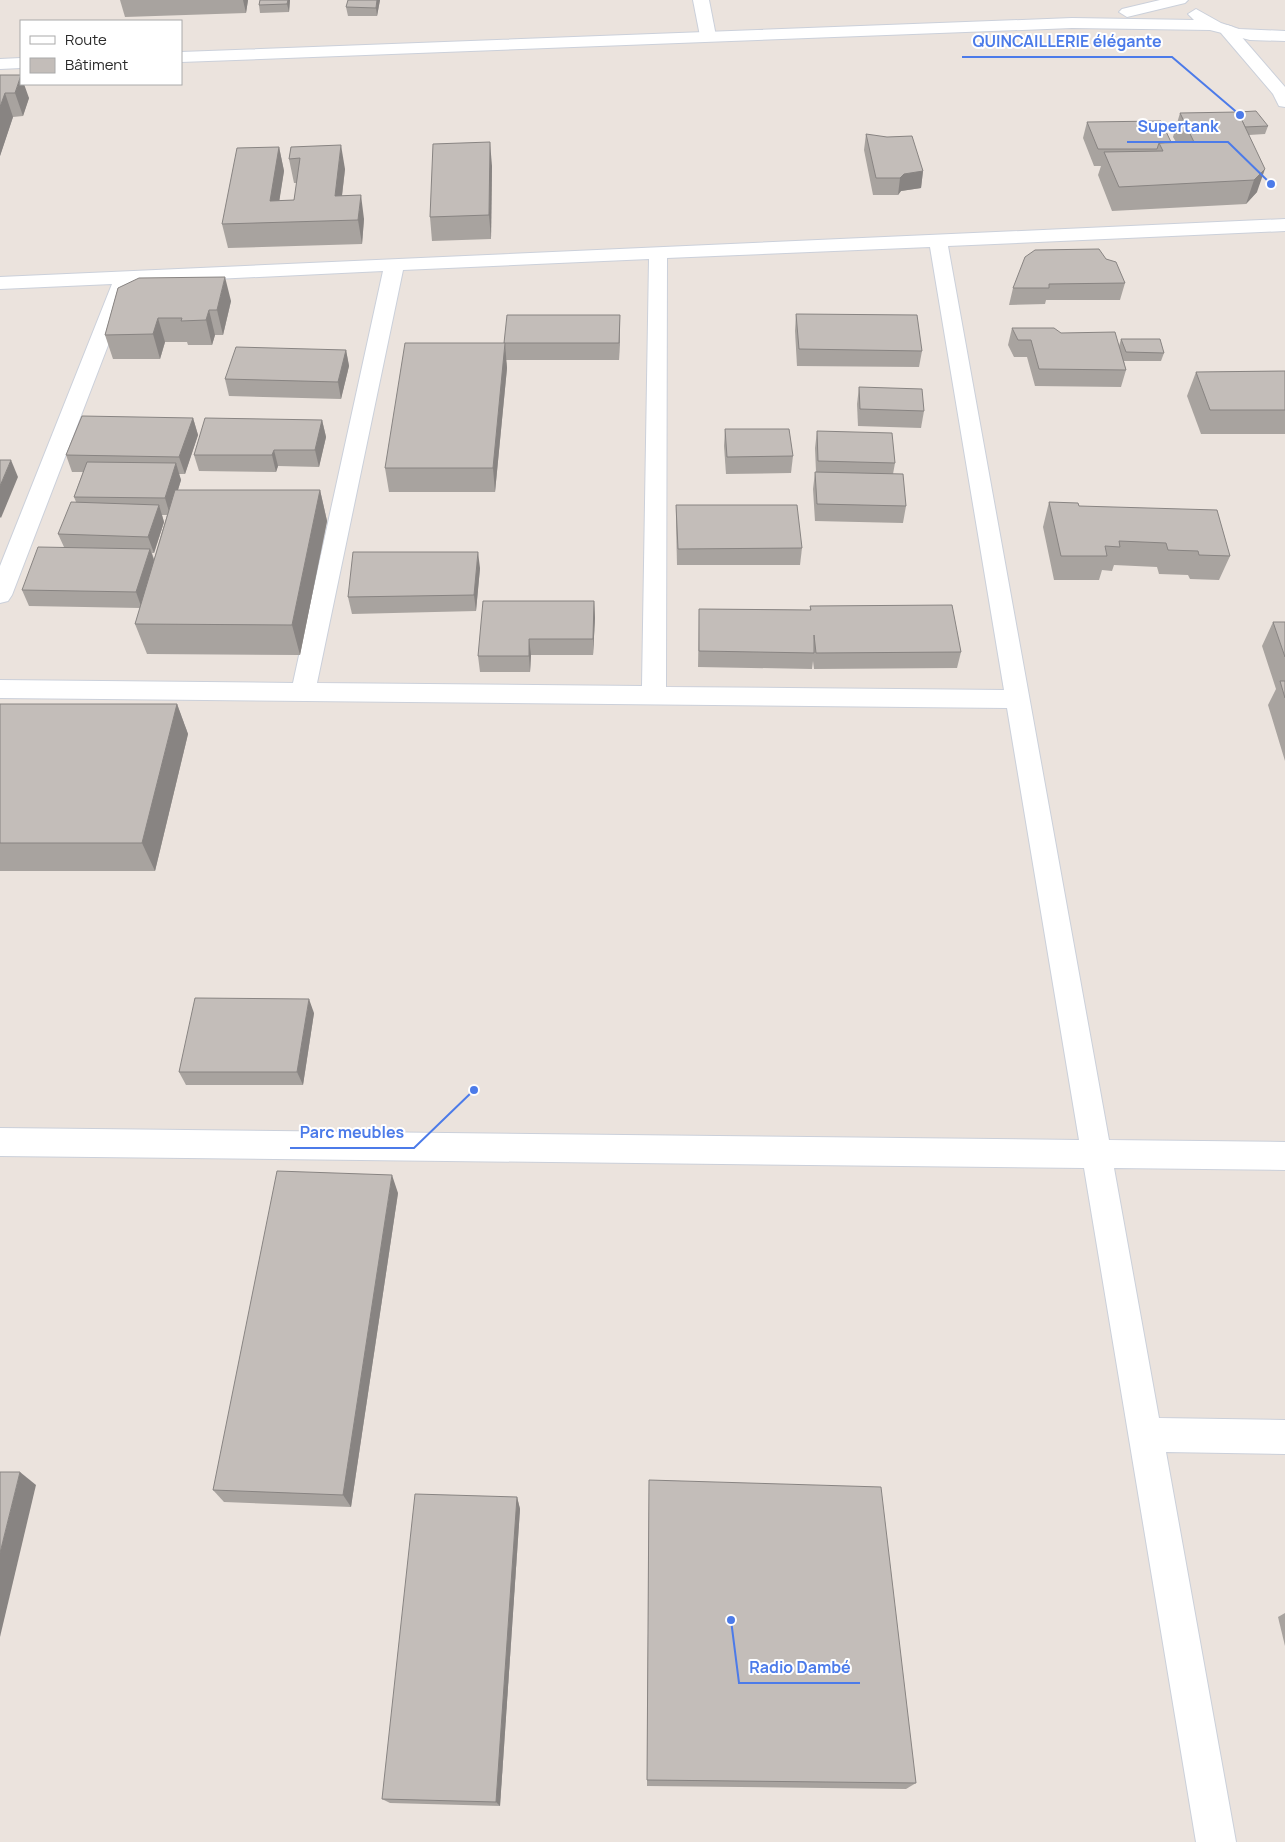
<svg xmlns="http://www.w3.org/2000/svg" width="1285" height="1842" font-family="Manrope,sans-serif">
  <rect width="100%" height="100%" fill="#ebe3dd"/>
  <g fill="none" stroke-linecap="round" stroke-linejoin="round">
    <defs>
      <path id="minor" d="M1285 219V231L948 246 1109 1140 1285 1142V1170L1114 1168 1159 1418 1285 1420V1454L1166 1452 1236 1842H1196L1084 1168 0 1156V1128L1079 1140 1007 708 0 698V680L293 683 383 271 132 283 12 595 8 601 0 603V566L112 284 0 289V277ZM930 247 1004 690 666 687 667 258ZM649 259 642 686 317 683 403 270Z"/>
      <g id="tertiary">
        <polygon points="693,0 709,0 716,36 714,39 708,41 700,36"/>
        <polygon points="1227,25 1233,27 1285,87 1285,107 1279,106 1273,94 1221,33 1219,30"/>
      </g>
      <g id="secondary">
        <polygon points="1160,0 1188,0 1185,3 1127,17 1119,12 1122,9"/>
        <polygon points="1196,9 1221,23 1239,29 1285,31 1285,41 1250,40 1210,30 1072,28 181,62 181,52 1072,18 1194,20 1188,14"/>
        <polygon points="21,58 21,68 0,69 0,59"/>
      </g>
    </defs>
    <use href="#minor" stroke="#cbd0da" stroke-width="2"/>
    <use href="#tertiary" stroke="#cbd0da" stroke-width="2"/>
    <use href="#secondary" stroke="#cbd0da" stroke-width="2"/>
    <use href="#minor" fill="#fff" fill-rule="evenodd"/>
    <use href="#tertiary" fill="#fff" fill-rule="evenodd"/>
    <use href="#secondary" fill="#fff" fill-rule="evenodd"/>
  </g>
  <g fill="#a8a39f" fill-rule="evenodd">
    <polygon points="120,0 248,0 246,13 125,17"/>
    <polygon points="260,0 290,0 289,12 260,13 259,5"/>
    <polygon points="380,0 377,16 348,16 346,7"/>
    <polygon points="0,75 29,98 23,116 13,117 0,156"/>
    <polygon points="1180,113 1268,126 1265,134 1249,135 1257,192 1246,204 1112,211 1098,175 1101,166 1094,166 1083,138 1087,122 1171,142 1176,142 1173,137"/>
    <polygon points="866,134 923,171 921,188 901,191 898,195 873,195 864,150"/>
    <polygon points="279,147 284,171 279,201 294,200 297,183 294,183 289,159 291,147 345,169 342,196 364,219 362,244 228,248 222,224"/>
    <polygon points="492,166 491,239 432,241 430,217"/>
    <polygon points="1106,259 1125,283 1120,300 1046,300 1045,304 1009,305 1013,288"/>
    <polygon points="118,288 231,301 223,335 215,335 212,345 188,345 187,342 165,342 160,359 113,359 105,335"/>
    <polygon points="796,314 922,351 919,367 797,366 795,331"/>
    <polygon points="620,315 619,360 506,360 507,368 495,492 389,492 385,468 504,343"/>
    <polygon points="1012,328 1061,333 1119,346 1121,339 1164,353 1161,361 1124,361 1126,370 1121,387 1035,386 1027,357 1014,357 1008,345"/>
    <polygon points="346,350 349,366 341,399 229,396 225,379"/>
    <polygon points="1285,371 1285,434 1201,434 1187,396 1196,372"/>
    <polygon points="859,387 924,411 921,428 858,426 857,404"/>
    <path d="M193 418 198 435 185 474H179L181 480 178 490H320L327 521 300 655 147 654 135 624 140 608 29 606 22 590 64 547 58 534 76 502 74 497 83 472H72L66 455ZM162 515H167L154 559 152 553H154L164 522Z"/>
    <polygon points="322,420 326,437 319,467 278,466 276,472 199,471 194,455"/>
    <polygon points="725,429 793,456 791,473 726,474 724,446"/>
    <polygon points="817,431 895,463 893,474 906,506 903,523 815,521 813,489 815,472 816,472 815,448"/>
    <polygon points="1049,502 1079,506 1230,556 1219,580 1190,579 1188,575 1159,574 1157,567 1114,565 1112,571 1102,570 1099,580 1054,580 1043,527"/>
    <polygon points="676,505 802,548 800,565 677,565 676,522"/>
    <polygon points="480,568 476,611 352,614 348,597"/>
    <polygon points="594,601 595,618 593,655 531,655 530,672 480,672 478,656"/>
    <polygon points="810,606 961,652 957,668 814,669 813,661 812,669 698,667 699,609 810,610"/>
    <polygon points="1273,622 1285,622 1285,761 1268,705 1276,689 1262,646"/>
    <polygon points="0,704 177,704 188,734 155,871 0,871"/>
    <polygon points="314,1013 303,1085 186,1085 179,1072"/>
    <polygon points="398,1193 351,1507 224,1502 213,1490"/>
    <polygon points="649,1480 916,1783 906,1789 647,1786"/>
    <polygon points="517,1497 520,1509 500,1806 390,1803 382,1799"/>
    <polygon points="1285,1613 1285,1646 1278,1617"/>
  </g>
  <g fill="#888482">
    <polygon points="243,0 248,0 246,13"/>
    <polygon points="288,0 290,0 289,12 287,4"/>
    <polygon points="377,0 380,0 377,16 376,8"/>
    <polygon points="21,75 21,84 24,84 29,98 23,116 15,93"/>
    <polygon points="5,93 13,117 0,156 0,107"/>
    <polygon points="490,142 492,166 491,239 489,215"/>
    <polygon points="341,145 345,169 339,220 335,196"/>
    <polygon points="279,147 284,171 276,222 270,201"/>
    <polygon points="1265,169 1257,192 1246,204 1254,180"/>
    <polygon points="923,171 921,188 901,191 898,195 900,178 904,174"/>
    <polygon points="361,195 364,219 362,244 358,220"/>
    <polygon points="225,277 231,301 223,335 217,310"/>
    <polygon points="209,310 215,335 212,345 206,320"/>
    <polygon points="620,315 620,332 619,360 619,343"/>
    <polygon points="158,318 165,342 160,359 153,334"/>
    <polygon points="505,343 507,368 495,492 493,468"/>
    <polygon points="346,350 349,366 341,399 338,382"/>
    <polygon points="193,418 198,435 185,474 179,457"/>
    <polygon points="322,420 326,437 319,467 315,450"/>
    <polygon points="274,450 278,466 276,472 272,455"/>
    <polygon points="11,460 18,477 1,518 0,517 0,486"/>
    <polygon points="176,463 181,480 170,515 165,498"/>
    <polygon points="320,490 327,521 300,655 292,625"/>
    <polygon points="159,505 164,522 154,553 148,537"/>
    <polygon points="150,549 156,566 142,609 136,592"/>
    <polygon points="478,552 480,568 476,611 474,595"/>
    <polygon points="594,601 595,618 593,655 593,639"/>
    <polygon points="529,639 531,655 530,672 529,656"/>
    <polygon points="177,704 188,734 155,871 142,843"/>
    <polygon points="309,999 314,1013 303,1085 297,1072"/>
    <polygon points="392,1175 398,1193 351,1507 343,1495"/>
    <polygon points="20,1472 36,1485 0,1637 0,1553"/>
    <polygon points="517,1497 520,1509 500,1806 496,1802"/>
  </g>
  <g fill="#c3bdb9" stroke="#888482">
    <polygon points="260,0 288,0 287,4 259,5"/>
    <polygon points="348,0 377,0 376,8 346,7"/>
    <polygon points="0,75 21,75 15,93 5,93 0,107"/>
    <polygon points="1256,111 1268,126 1245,127 1238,112"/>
    <polygon points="1238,112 1265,169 1254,180 1119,187 1104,152 1163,151 1159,143 1194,142 1180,113"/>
    <polygon points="1161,121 1171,142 1159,143 1157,149 1098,149 1087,122"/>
    <polygon points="866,134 887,137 912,136 923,171 904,174 900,178 876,178"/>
    <polygon points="490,142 489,215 430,217 433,144"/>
    <polygon points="341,145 335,196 361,195 358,220 222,224 237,148 279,147 270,201 294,200 300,158 289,159 291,147"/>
    <polygon points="1099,249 1106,259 1116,262 1125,283 1049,284 1049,288 1013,288 1025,257 1035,250"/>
    <polygon points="225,277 217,310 209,310 206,320 181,321 182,318 158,318 153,334 105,335 118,288 139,278"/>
    <polygon points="796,314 917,315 922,351 799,349"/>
    <polygon points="507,315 620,315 619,343 504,343"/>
    <polygon points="1012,328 1054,328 1061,333 1115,332 1126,370 1039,369 1031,340 1018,340"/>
    <polygon points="1121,339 1160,339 1164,353 1126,352"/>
    <polygon points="405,343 505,343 493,468 385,468"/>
    <polygon points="236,347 346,350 338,382 225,379"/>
    <polygon points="1285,371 1285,410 1210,410 1196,372"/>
    <polygon points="859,387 922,389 924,411 860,409"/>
    <polygon points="82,416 193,418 179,457 66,455"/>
    <polygon points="205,418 322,420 315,450 274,450 272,455 194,455"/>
    <polygon points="725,429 789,429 793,456 727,457"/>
    <polygon points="817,431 892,433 895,463 818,461"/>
    <polygon points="0,460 11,460 0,486"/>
    <polygon points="87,462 176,463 165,498 74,497"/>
    <polygon points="815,472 903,474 906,506 817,504"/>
    <polygon points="175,490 320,490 292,625 135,624"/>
    <polygon points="71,502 159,505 148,537 58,534"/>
    <polygon points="1049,502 1078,503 1079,506 1217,510 1230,556 1199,555 1198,551 1168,550 1166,543 1119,541 1120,547 1105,546 1107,556 1061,556"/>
    <polygon points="676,505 797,505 802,548 678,549"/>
    <polygon points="38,547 150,549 136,592 22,590"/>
    <polygon points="353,552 478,552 474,595 348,597"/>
    <polygon points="483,601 594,601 593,639 529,639 529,656 478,656"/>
    <polygon points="952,605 961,652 816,653 814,635 814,653 699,651 699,609 811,610 810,606"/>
    <polygon points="1273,622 1285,622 1285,657"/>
    <polygon points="1280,681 1285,681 1285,698"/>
    <polygon points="0,704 177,704 142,843 0,843"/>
    <polygon points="195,998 309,999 297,1072 179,1072"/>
    <polygon points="277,1171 392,1175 343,1495 213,1490"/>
    <polygon points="0,1472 20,1472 0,1553"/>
    <polygon points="649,1480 881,1487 916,1783 647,1780"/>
    <polygon points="415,1494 517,1497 496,1802 382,1799"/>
  </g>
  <path fill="none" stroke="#4c7be9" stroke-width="2" d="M1240 115L1172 57H962M1271 184L1228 142H1127M474 1090L414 1148H290M731 1620L739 1683H860"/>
  <g fill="#4c7be9" stroke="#fff" stroke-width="2">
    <circle cx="1240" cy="115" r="5"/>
    <circle cx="1271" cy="184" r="5"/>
    <circle cx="474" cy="1090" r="5"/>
    <circle cx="731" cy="1620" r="5"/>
  </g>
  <g font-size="16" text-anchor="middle" font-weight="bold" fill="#4c7be9" stroke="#fff" stroke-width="4" stroke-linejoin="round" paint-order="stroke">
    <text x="1067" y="47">QUINCAILLERIE élégante</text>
    <text x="1178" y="132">Supertank</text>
    <text x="352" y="1138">Parc meubles</text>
    <text x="800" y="1673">Radio Dambé</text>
  </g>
  <rect x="20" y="20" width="162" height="65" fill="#ffffff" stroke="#aaaaaa"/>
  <rect x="30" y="36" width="25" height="8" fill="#ffffff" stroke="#aaaaaa"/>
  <text x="65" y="45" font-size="15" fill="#2a2a2a">Route</text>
  <rect x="30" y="58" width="25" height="15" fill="#c3bdb9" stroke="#aaaaaa"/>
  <text x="65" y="70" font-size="15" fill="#2a2a2a">Bâtiment</text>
</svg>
